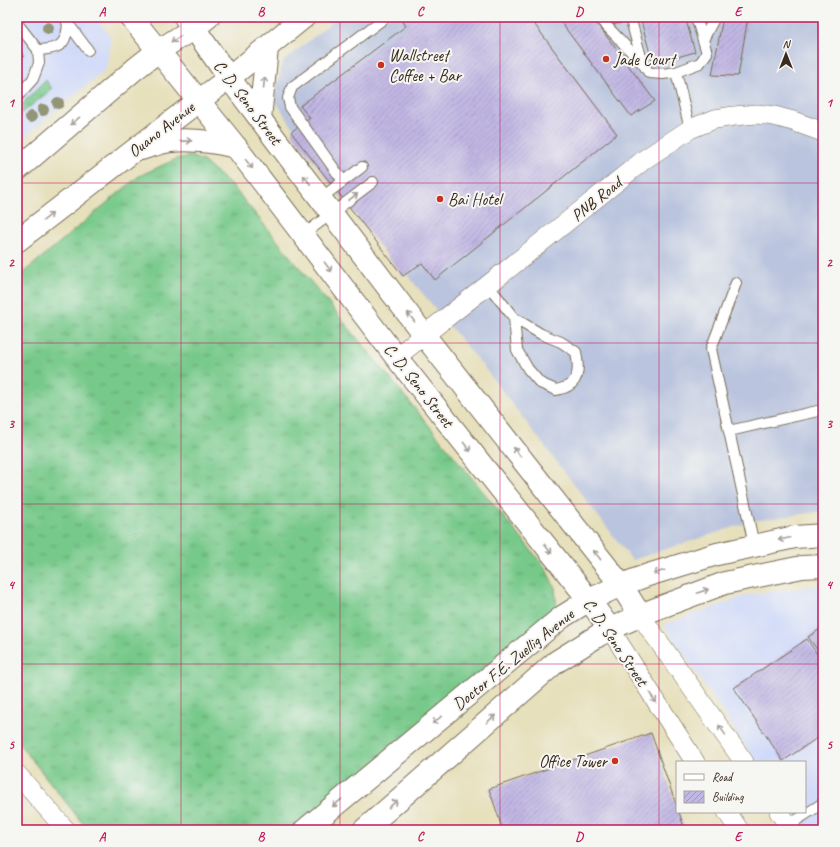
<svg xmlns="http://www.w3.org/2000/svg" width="840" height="847" font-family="Caveat,sans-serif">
  <defs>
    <pattern id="grass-tufts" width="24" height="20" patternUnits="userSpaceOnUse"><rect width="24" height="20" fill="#77c98a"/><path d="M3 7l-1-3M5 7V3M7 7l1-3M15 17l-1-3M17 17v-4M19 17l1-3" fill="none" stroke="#63a370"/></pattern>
    <pattern id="building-hatch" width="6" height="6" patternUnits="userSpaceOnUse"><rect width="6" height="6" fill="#c1b7e4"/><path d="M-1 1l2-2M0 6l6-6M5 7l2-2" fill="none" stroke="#9e95b8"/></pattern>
  </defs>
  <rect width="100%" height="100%" fill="#f6f6f2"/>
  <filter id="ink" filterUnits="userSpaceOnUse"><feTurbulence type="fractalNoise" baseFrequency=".025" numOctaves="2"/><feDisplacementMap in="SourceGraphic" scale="8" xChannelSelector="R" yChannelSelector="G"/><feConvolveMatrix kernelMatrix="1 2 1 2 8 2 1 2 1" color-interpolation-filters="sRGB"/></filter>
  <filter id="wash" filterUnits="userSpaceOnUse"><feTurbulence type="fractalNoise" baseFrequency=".012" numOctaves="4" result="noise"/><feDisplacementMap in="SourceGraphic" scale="16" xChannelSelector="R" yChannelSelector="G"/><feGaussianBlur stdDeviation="0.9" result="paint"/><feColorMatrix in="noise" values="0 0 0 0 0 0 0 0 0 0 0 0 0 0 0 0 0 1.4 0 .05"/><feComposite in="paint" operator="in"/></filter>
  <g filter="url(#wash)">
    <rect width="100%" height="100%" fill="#e7e0bc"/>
    <g fill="#d0daf9">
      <polygon points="17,17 95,17 111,37 106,69 17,143"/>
      <polygon points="823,585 823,830 802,830 790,812 805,812 805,762 756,762 664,625 747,595"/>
    </g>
    <polygon fill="#bac4de" points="338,17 823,17 823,511 753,521 632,560 483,366 329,181 274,99 283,62"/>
    <g fill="url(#grass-tufts)" stroke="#597a54">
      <polygon points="46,80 52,89 17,117 17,109"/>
      <polygon points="190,156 203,161 234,188 545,567 555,588 557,608 295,830 88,830 17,741 17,278 139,176 176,159"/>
    </g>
    <g id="blocks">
      <g fill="url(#building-hatch)">
        <polygon points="406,17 529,17 617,134 435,280 422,263 403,276 291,132 310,118 300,106 406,26 402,20"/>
        <polygon points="557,17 592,17 655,101 631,116"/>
        <polygon points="611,17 624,17 625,22 613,25"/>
        <polygon points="640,17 685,17 695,52 653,64"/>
        <polygon points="723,17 748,17 738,76 712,75"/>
        <polygon points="17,47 24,56 17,60"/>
        <polygon points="823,627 823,658 808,637"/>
        <polygon points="807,639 823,663 823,734 783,761 734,688"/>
        <polygon points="651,733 677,807 677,812 679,812 685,830 503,830 489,789"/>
      </g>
    </g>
  </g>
  <g filter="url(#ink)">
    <use href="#blocks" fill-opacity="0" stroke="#776a55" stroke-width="1"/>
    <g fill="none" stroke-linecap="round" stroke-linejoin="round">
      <defs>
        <g id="service">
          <polyline points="598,17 642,63"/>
          <polyline points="630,17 643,64 649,73 663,74 676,72 700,63 707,53 696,17"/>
          <polyline points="67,22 88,50"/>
          <polyline points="17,23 38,50 39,63 33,79 17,97"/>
          <polyline points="703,40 715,17"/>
          <path d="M38 50C59 49 67 46 68 22"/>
          <polyline points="676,72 690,129"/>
          <polyline points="343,181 290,107 288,98 292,87 386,17"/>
          <polyline points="321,198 362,167"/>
          <polyline points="303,235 373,182"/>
          <polyline points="736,283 711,349 754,545"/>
          <path d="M488 285 514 318 541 334 561 342 576 352C578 363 581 379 568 386 565 388 560 389 556 390L540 383 528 369 517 350 514 318"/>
          <polyline points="729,431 822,410"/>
          <polyline points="789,825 823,803"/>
        </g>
        <g id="minor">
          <polyline points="396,357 488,285 645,159 690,129 715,119 734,116 757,114 774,116 793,121 823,132"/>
          <polyline points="640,615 744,762"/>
          <polyline points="610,629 695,762"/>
          <polyline points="17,774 66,830"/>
          <polyline points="727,812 739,830"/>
          <polyline points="779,812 792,830"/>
        </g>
        <g id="tertiary">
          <polyline points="131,17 236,147 396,357 589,600 610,629"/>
          <polyline points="185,17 194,28 229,78 424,335 621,585 640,615"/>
          <polyline points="305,830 534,640 562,617 589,600 621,585 648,575 717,554 795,537 823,535"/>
          <polyline points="364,830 556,662 599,635 610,629 653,610 725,583 802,567 823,566"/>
        </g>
        <g id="trunk">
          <polyline points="260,119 267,48"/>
          <path d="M141 149C151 146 161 142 171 141 192 139 215 142 236 147"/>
          <polyline points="17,170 135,69 158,51 194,28 208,17"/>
          <polyline points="17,241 176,118 229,78 304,17"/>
        </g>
      </defs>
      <use href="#service" stroke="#776a55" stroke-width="12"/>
      <use href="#minor" stroke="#776a55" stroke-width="20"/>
      <use href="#tertiary" stroke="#776a55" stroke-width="24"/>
      <use href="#trunk" stroke="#776a55" stroke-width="24"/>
      <use href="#service" stroke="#fff" stroke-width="10"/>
      <use href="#minor" stroke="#fff" stroke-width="19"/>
      <use href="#tertiary" stroke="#fff" stroke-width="22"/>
      <use href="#trunk" stroke="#fff" stroke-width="22"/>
    </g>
    <g fill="#929677">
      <circle cx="48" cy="28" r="6"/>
      <circle cx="58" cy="103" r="6"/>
      <circle cx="43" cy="110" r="6"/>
      <circle cx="31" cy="117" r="6"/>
    </g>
    <defs><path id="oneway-shaft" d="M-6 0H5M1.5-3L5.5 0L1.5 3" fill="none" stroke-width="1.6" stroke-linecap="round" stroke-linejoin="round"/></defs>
    <g stroke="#a79f9a">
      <use href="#oneway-shaft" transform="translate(176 39) rotate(147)"/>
      <use href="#oneway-shaft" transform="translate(264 83) rotate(-85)"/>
      <use href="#oneway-shaft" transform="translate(75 121) rotate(140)"/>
      <use href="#oneway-shaft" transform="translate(186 141) rotate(-1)"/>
      <use href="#oneway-shaft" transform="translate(249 164) rotate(52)"/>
      <use href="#oneway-shaft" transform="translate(307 180) rotate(-128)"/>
      <use href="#oneway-shaft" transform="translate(353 197) rotate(-37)"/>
      <use href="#oneway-shaft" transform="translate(48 217) rotate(-38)"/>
      <use href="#oneway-shaft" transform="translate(328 267) rotate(53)"/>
      <use href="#oneway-shaft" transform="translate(411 317) rotate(-127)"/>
      <use href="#oneway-shaft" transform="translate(467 447) rotate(52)"/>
      <use href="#oneway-shaft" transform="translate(517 452) rotate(-128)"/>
      <use href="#oneway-shaft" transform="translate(784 539) rotate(168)"/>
      <use href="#oneway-shaft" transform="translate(548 549) rotate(52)"/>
      <use href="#oneway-shaft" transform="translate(597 555) rotate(-128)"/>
      <use href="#oneway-shaft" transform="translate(659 572) rotate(163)"/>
      <use href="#oneway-shaft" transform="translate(703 591) rotate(-19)"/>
      <use href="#oneway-shaft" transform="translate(653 698) rotate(57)"/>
      <use href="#oneway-shaft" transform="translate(491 719) rotate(-41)"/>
      <use href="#oneway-shaft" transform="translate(437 720) rotate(140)"/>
      <use href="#oneway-shaft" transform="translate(722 730) rotate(-125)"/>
      <use href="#oneway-shaft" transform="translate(337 803) rotate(140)"/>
      <use href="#oneway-shaft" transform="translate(393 804) rotate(-41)"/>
    </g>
  </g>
  <path fill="none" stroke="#c2185b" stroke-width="1" stroke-opacity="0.55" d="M181 17V830M340 17V830M500 17V830M659 17V830M17 183H823M17 343H823M17 504H823M17 664H823"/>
  <g fill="#c8321e" stroke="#f6f6f2" stroke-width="1.5">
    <circle cx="606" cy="59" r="4"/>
    <circle cx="381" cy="65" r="4"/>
    <circle cx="440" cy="199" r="4"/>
    <circle cx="615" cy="761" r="4"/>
  </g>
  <g text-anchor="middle" stroke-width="4" stroke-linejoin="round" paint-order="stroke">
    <g font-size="17" fill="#3b2a1e" stroke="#f6f6f2" text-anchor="start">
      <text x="389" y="61">Wallstreet<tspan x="389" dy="20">Coffee + Bar</tspan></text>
      <text x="614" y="65">Jade Court</text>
      <text x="448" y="205">Bai Hotel</text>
      <text x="607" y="767" text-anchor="end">Office Tower</text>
    </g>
    <g font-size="17" fill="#3b2a1e" stroke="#f6f6f2">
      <text transform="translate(248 102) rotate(53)" y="6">C. D. Seno Street</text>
      <text transform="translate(161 129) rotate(-38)" y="6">Ouano Avenue</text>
      <text transform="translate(596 199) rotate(-39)" y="6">PNB Road</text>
      <text transform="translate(419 385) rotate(52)" y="6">C. D. Seno Street</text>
      <text transform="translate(616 642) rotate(56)" y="6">C. D. Seno Street</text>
      <text transform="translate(513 659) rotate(-39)" y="6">Doctor F.E. Zuellig Avenue</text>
    </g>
  </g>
  <rect width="840" height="847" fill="none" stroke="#f6f6f2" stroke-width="44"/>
  <rect x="676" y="761" width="130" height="52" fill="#f6f6f2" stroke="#aba49d"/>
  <rect x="684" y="774" width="20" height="6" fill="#ffffff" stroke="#aba49d"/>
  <text x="712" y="781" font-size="12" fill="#3b2a1e">Road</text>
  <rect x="684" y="791" width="20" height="12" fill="url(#building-hatch)" stroke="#aba49d"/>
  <text x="712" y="801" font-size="12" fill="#3b2a1e">Building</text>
  <g transform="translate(786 54)" stroke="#f6f6f2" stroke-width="3" paint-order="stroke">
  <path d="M0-3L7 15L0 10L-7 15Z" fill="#3b2a1e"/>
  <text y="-6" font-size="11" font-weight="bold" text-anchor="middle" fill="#3b2a1e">N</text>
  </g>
  <rect x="22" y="22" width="796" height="803" fill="none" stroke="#c2185b" stroke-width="1.5"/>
  <g font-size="13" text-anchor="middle" font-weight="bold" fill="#c2185b">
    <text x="102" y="16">A</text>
    <text x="261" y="16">B</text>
    <text x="420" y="16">C</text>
    <text x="579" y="16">D</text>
    <text x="738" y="16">E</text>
    <text x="11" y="107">1</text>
    <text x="829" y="107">1</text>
    <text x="11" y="267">2</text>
    <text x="829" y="267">2</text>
    <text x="11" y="428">3</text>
    <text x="829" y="428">3</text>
    <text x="11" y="589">4</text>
    <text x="829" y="589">4</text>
    <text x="11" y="749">5</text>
    <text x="829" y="749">5</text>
    <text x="102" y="841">A</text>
    <text x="261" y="841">B</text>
    <text x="420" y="841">C</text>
    <text x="579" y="841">D</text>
    <text x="738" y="841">E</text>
  </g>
</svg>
